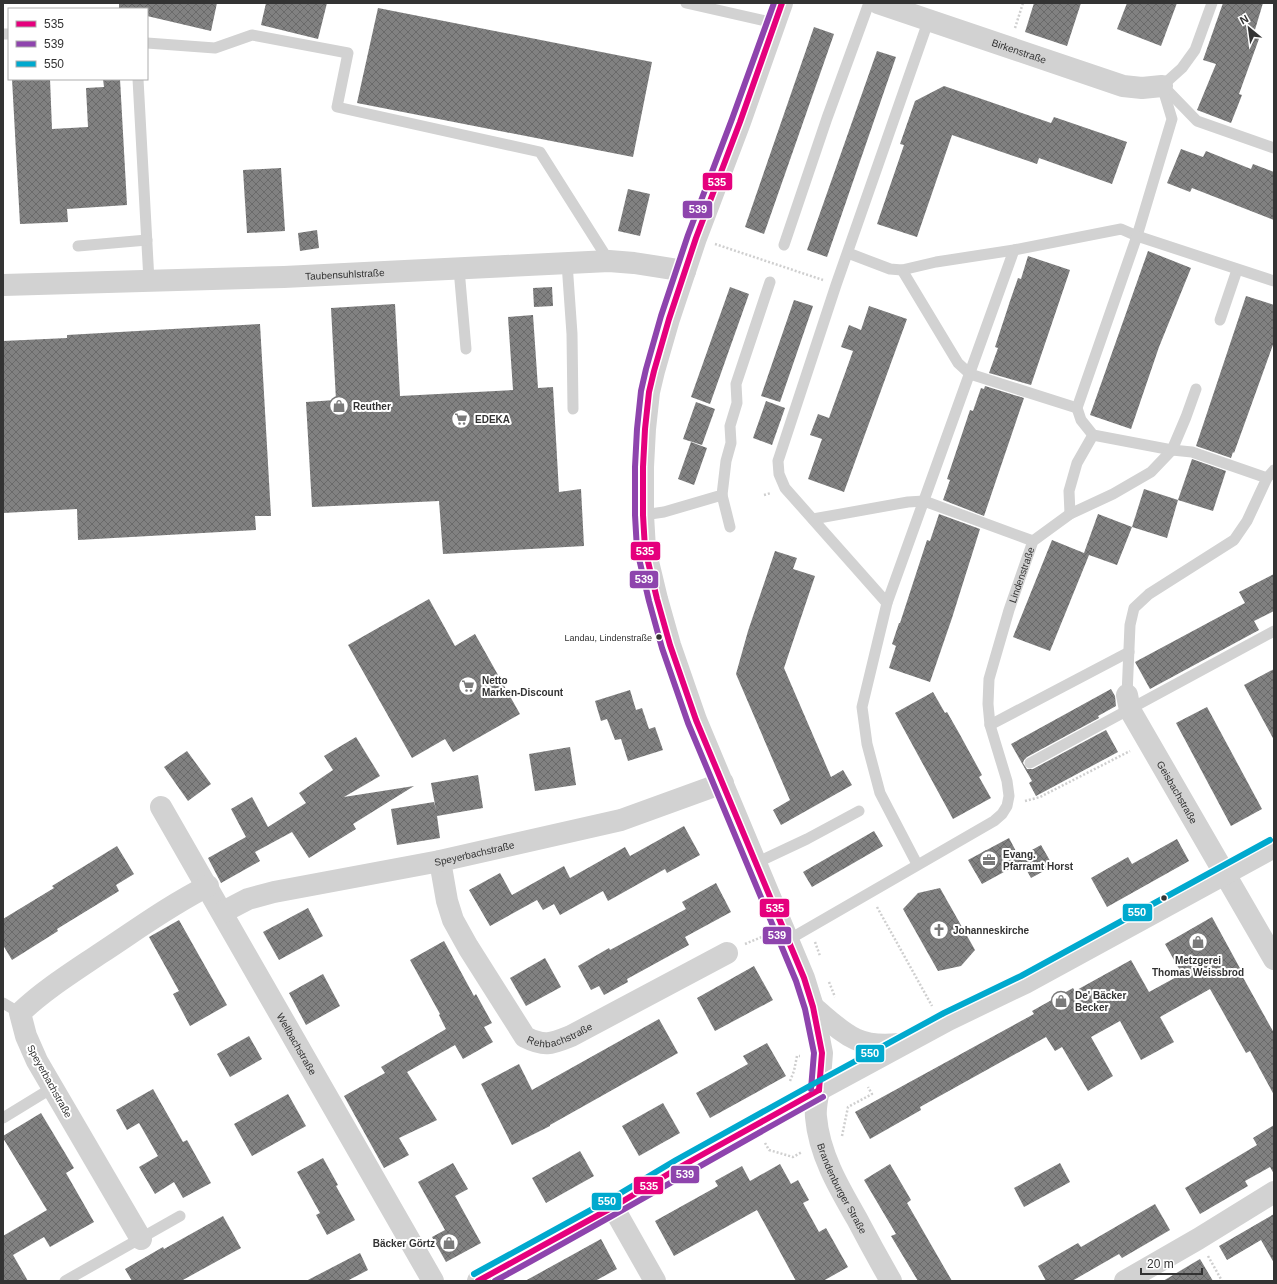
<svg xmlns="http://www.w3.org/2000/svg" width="1277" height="1284" font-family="Arial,sans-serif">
  <defs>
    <pattern id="building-cross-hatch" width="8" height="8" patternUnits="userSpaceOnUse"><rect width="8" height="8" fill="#818181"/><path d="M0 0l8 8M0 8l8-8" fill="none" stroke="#6a6a6a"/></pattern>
  </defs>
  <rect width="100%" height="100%" fill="#fff"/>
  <g fill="url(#building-cross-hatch)">
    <polygon points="119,3 217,3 211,31 147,16 147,9 119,9"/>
    <polygon points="266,3 327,3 318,39 261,25"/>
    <polygon points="1034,3 1081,3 1067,46 1025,32"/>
    <polygon points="1127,3 1177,3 1161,46 1117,29"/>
    <polygon points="1223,3 1263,3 1254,33 1260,36 1239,94 1242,95 1231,123 1197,110 1216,64 1203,60"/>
    <polygon points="378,8 652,62 633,157 357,103"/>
    <polygon points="814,27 834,34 764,234 745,227"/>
    <polygon points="877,51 896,57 827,257 807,250"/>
    <polygon points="12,79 50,79 52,129 88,127 86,88 104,87 103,79 120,79 127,205 67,209 68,222 20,224"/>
    <polygon points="944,86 1051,123 1054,117 1127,142 1112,184 1039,158 1037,164 952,135 917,237 877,224 904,145 900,144 915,101"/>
    <polygon points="1181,149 1203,157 1206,151 1251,169 1253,164 1274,172 1274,220 1192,188 1190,192 1167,183"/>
    <polygon points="281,168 285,231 247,233 243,170"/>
    <polygon points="628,189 650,194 640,236 618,231"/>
    <polygon points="317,230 319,248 300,251 298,233"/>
    <polygon points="1148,251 1191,268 1159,347 1131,429 1090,415"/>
    <polygon points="1028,256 1070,270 1031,385 989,373 998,348 995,347 1010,301 1018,278 1021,279"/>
    <polygon points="552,287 553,306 534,307 533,288"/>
    <polygon points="730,287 749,294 710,404 691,397"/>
    <polygon points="1246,296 1274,305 1274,342 1234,453 1233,452 1231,458 1196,446"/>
    <polygon points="794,300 813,306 780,402 761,396"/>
    <polygon points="395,304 400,396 513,390 508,317 533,315 538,388 553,387 559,492 581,489 584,546 443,554 439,501 312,507 306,402 336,400 331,308"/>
    <polygon points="869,306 907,319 844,492 808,479 822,439 810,435 818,414 829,418 853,351 841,347 849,325 861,330"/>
    <polygon points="260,324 271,516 255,516 256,530 78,540 77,509 3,513 3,341 67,338 67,335"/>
    <polygon points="985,386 1024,398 984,516 943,500 950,480 947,479 970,410 973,411 981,388 984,389"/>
    <polygon points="766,401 785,408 772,445 753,438"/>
    <polygon points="696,402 715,409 702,445 683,439"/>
    <polygon points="691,442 707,448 694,485 678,479"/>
    <polygon points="1192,459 1226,471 1213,511 1178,500"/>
    <polygon points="1144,489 1178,500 1167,538 1132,527"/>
    <polygon points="939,514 980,529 952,618 930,682 889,668 896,646 892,644 899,623 900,623 927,540 930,541"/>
    <polygon points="1098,514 1132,527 1117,565 1089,555 1050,651 1013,637 1052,540 1084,553"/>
    <polygon points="775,551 797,558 793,569 815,576 784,668 831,777 843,770 852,785 781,825 773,810 790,800 736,674 748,631"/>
    <polygon points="1274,574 1274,611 1254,621 1259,630 1150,689 1135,662 1245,603 1239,592"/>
    <polygon points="429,599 455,646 475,634 520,714 453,752 445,739 412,758 348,645"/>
    <polygon points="1274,669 1274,740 1244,685"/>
    <polygon points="1111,689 1115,696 1116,706 1098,716 1099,718 1027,757 1024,760 1023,763 1027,769 1033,769 1106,730 1118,752 1036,796 1029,783 1032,781 1011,744"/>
    <polygon points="630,690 636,710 642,708 649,729 655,727 663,750 628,761 621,739 615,740 607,719 601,721 595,701"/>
    <polygon points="933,692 945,713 947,712 959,733 982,775 979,777 991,798 953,819 895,713"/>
    <polygon points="1207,707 1262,809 1231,826 1176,723"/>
    <polygon points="356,737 380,776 344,797 414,786 353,824 356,829 309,858 292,832 255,852 260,861 221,883 208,858 246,837 231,809 252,797 268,827 306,803 299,793 333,770 324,756"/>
    <polygon points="570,747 576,785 535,791 529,754"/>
    <polygon points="187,751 211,784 188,801 164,767"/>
    <polygon points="478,775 483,808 437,816 440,838 397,845 391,809 434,802 436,810 431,783"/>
    <polygon points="684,826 700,855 667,873 665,869 608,901 603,891 560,915 554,904 543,910 537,900 490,926 469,890 500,873 512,895 564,866 570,878 625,847 630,856"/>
    <polygon points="874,831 883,846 812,887 803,872"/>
    <polygon points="1009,838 1019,857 1041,845 1053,866 1031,878 1022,862 982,884 968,860"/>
    <polygon points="1177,839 1189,861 1107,907 1091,878 1128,857 1132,864"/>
    <polygon points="117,846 134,874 116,885 119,891 57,929 58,931 12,960 3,945 3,919 54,888 52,886"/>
    <polygon points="716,883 731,912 685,937 689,945 627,979 628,982 604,995 599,986 591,990 578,966 609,948 610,950 686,909 682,902"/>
    <polygon points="940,888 975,950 961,966 938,971 903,909 918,893"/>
    <polygon points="308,908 323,936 279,960 263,932"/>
    <polygon points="1212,917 1242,972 1240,972 1274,1033 1274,1095 1250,1051 1246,1053 1210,989 1160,1017 1174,1042 1141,1060 1120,1021 1091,1037 1113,1076 1088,1091 1062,1047 1055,1051 1046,1037 920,1107 921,1110 870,1139 855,1112 1034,1014 1032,1011 1073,988 1075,991 1131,960 1149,992 1182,974 1165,944"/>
    <polygon points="179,920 227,1005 190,1026 173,994 179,991 149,937"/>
    <polygon points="444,941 474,996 476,994 492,1023 484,1027 493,1042 463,1059 455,1045 407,1072 437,1120 399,1138 409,1155 384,1168 344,1096 385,1073 381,1067 446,1029 439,1015 440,1014 410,960"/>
    <polygon points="545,958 561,987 526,1006 510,978"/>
    <polygon points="754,966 773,1000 715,1031 697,998"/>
    <polygon points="323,974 340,1006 306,1025 289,993"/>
    <polygon points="659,1019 678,1053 550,1125 550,1126 512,1145 481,1084 519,1064 532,1090"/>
    <polygon points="249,1036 262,1059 230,1077 217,1054"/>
    <polygon points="767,1043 786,1076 710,1118 696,1093 748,1064 743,1056"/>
    <polygon points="153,1089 183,1142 187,1140 211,1183 183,1198 174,1182 155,1194 139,1167 158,1156 139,1123 127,1130 116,1110"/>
    <polygon points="288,1094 306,1126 252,1156 234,1124"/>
    <polygon points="663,1103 680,1133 639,1156 622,1126"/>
    <polygon points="41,1113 74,1168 66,1173 94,1222 50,1247 44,1237 13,1255 28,1281 3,1281 3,1236 47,1210 3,1138 3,1136"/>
    <polygon points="1274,1125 1274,1174 1270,1167 1245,1181 1248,1186 1200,1214 1185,1188 1257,1145 1253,1138"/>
    <polygon points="580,1151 594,1176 546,1203 532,1178"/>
    <polygon points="323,1158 338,1185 336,1186 355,1220 327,1235 316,1215 320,1213 297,1172"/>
    <polygon points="453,1163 468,1189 455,1196 481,1243 446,1262 432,1237 445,1230 418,1182"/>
    <polygon points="1060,1163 1070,1182 1024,1207 1014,1188"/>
    <polygon points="780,1164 791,1184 798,1180 809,1200 803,1203 819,1232 826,1228 848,1267 823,1281 796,1281 757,1210 674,1256 655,1221 718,1186 715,1181 742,1166 750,1181"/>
    <polygon points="890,1164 911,1200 907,1203 952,1281 918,1281 891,1236 896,1234 864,1180"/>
    <polygon points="1155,1204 1170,1230 1122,1258 1119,1254 1072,1281 1046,1281 1038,1266 1078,1243 1081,1247"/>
    <polygon points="1274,1214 1274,1263 1261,1240 1227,1260 1219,1246"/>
    <polygon points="223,1216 241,1248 181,1281 132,1281 125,1269 163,1247 164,1249"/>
    <polygon points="601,1239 617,1269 595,1281 525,1281"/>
    <polygon points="360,1253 368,1270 347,1281 306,1281"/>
    <polygon points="1200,1259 1213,1281 1163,1281"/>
  </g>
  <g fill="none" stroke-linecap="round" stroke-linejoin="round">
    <g stroke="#cfcfcf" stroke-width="2.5" stroke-dasharray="2 2" stroke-linecap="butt">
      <polyline points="1015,28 1023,3"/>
      <polyline points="715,244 823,280"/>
      <polyline points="764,495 771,493"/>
      <polyline points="1025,801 1040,797 1130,751"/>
      <polyline points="877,907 932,1006"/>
      <polyline points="815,942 820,956"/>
      <polyline points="745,944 764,936"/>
      <polyline points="829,982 835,997"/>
      <polyline points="790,1081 794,1071 797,1056 800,1056"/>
      <polyline points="842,1136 848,1107 872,1094 868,1087"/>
      <polyline points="765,1143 769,1150 793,1157 802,1152"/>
      <polyline points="1208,1256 1222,1281"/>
    </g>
    <g stroke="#d2d2d2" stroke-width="11">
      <polyline points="686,3 775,23"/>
      <polyline points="3,34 9,34"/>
      <polyline points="147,43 215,48 252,35 348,53 337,107 540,152 609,261"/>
      <polyline points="138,79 149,281"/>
      <polyline points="1162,86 1182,68 1195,50 1212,3"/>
      <polyline points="1166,89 1197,121 1274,148"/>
      <polyline points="784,245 827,118 869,3"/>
      <polyline points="78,246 147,240"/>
      <polyline points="848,253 890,269 902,270 936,262 1014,250 1121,229 1137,236 1172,119 1162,86"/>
      <polyline points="567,263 572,334 573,409"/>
      <polyline points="459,269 466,349"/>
      <polyline points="902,270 958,363 970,374 1077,408"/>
      <polyline points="1220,320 1237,270"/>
      <polyline points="1267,478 1274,470"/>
      <polyline points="722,495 730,527"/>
      <polyline points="1070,514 1069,491 1077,463 1093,435"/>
      <polyline points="643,515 664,512 722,495 726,461 731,443 730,426 737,403 736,384 770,282"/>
      <polyline points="813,519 908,502 924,501 1033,541"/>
      <polyline points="887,603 785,488 779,474 778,461 836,285 929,19"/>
      <polyline points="1127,695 1130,625 1134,608 1149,594 1234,540 1247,521 1267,478 1192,452 1172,450 1093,435 1081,420 1077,408 1137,236 1274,281"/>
      <polyline points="990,725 1129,652"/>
      <polyline points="1030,763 1274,631"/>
      <polyline points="756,863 807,839 859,811"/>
      <polyline points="917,864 880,793 867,744 862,707 887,603 1014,250"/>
      <path id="s1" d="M788 940 994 821 1002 814 1007 806 1009 796 1007 781 990 725 988 704 989 679 1009 610 1033 541 1070 514 1113 494 1151 472 1172 450 1186 417 1196 389"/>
      <polyline points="3,1003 20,1013"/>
      <polyline points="3,1118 52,1088"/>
      <polyline points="65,1281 180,1216"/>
    </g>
    <g stroke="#d2d2d2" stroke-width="22">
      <path id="s2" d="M878 3 1123 86 1142 88 1162 86"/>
      <path id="s3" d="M3 285 284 277 609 261 634 263 685 271"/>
      <path id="s4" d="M1127 695 1130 710 1274 959"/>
      <path id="s5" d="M161 807 433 1281"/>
      <path id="s6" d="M440 861 447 901 453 920 468 947 525 1037C545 1047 551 1044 571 1036L727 953"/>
      <path id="s7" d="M223 912 248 899 274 892 440 861 621 820 723 783"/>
      <path id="s8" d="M819 1090C817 1099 815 1108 816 1117 819 1154 839 1188 857 1219 868 1240 879 1260 891 1281"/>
      <polyline points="613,1207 655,1281"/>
      <path d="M141 1239 37 1061 26 1036 20 1013C44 990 73 972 101 953 136 930 170 905 208 886"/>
      <polyline points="1125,1281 1198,1239 1274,1192"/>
    </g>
    <g stroke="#d2d2d2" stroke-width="22">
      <polyline points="782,3 740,122 696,238 669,319 654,371 649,392 645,429 643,467 643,515 645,549 657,599 670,645 696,720 788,940 804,978 813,1007 822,1053 819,1090"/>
      <path d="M813 1007C844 1033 856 1049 899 1044"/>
      <polyline points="478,1281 613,1207 680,1167 819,1090 948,1020 1025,983 1274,847"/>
    </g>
    <defs>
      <g id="bus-1">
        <polyline points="782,3 740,122 696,238 669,319 654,371 649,392 645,429 643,467 643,515 645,549 657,599 670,645 696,720 804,978 813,1007 822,1053 819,1090"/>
        <polyline points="478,1281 613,1207 680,1167 819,1090"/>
      </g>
      <g id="bus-2">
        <polyline points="774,3 732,119 688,235 661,316 646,369 641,391 637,429 635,467 635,515 637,550 649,601 662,648 688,723 796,981 805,1009 814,1053 811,1089"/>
        <path d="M495 1281C605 1221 713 1158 823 1097"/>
      </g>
      <polyline id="bus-3" points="474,1274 609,1200 676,1160 815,1083 944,1013 1021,976 1270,840"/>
    </defs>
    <use href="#bus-1" stroke="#fff" stroke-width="9"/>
    <use href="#bus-2" stroke="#fff" stroke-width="9"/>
    <use href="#bus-3" stroke="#fff" stroke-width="9"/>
    <use href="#bus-1" stroke="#e5007d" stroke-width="6"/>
    <use href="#bus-2" stroke="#8e44ad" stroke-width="6"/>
    <use href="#bus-3" stroke="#00a9ce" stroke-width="6"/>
  </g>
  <defs>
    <symbol id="shop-ring" viewBox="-11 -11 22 22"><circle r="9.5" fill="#fff" stroke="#7a7a7a" stroke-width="1.5"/><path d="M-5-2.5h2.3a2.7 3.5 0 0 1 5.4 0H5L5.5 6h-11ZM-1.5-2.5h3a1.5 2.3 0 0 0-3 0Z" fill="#7a7a7a"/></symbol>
    <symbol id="supermarket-ring" viewBox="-11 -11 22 22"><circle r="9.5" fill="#fff" stroke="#7a7a7a" stroke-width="1.5"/><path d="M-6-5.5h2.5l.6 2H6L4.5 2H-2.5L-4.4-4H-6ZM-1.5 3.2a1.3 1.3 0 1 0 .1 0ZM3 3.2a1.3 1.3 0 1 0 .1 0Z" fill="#7a7a7a"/></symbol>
    <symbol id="office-ring" viewBox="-11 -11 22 22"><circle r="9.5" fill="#fff" stroke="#7a7a7a" stroke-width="1.5"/><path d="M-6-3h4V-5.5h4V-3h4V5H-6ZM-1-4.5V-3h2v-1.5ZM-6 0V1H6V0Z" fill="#7a7a7a"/></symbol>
    <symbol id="church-ring" viewBox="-11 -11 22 22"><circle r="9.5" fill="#fff" stroke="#7a7a7a" stroke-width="1.5"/><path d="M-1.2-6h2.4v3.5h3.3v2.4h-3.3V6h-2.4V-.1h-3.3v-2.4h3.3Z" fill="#7a7a7a"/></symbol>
  </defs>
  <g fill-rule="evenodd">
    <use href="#shop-ring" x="328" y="395" width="22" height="22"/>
    <use href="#supermarket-ring" x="450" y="408" width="22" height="22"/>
    <use href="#supermarket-ring" x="457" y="675" width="22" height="22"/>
    <use href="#office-ring" x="978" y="849" width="22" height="22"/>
    <use href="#church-ring" x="928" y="919" width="22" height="22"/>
    <use href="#shop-ring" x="1187" y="931" width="22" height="22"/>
    <use href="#shop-ring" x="1050" y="990" width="22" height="22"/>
    <use href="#shop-ring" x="438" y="1232" width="22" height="22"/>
  </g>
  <g fill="#333" stroke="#fff" stroke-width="1.5">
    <circle cx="659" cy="637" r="3.5"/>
    <circle cx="1164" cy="898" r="3.5"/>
  </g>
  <g text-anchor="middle" stroke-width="4" stroke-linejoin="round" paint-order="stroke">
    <g font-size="9" fill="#333" stroke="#fff" text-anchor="end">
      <text x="652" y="641">Landau, Lindenstraße</text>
    </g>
    <g font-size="10" fill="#333" stroke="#fff">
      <text dy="4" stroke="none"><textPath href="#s2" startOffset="149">Birkenstraße</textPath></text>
      <text dy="4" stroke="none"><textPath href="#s3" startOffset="342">Taubensuhlstraße</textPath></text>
      <text dy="4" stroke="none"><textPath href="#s1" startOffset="497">Lindenstraße</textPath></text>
      <text dy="4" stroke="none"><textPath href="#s4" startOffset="110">Geisbachstraße</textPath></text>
      <text dy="4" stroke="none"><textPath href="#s7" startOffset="259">Speyerbachstraße</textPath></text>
      <text dy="4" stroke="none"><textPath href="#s6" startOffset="235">Rehbachstraße</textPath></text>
      <text dy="4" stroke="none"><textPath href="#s5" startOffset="273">Wellbachstraße</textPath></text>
      <text transform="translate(50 1081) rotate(61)" y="4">Speyerbachstraße</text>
      <text dy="4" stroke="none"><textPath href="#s8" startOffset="104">Brandenburger Straße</textPath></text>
    </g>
    <g font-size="10" font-weight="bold" fill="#333" stroke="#fff" text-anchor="start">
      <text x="353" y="410">Reuther</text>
      <text x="475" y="423">EDEKA</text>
      <text x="482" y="684">Netto<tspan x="482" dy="12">Marken-Discount</tspan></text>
      <text x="1003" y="858">Evang.<tspan x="1003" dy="12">Pfarramt Horst</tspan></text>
      <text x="953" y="934">Johanneskirche</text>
      <text x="1198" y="964" text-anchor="middle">Metzgerei<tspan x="1198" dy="12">Thomas Weissbrod</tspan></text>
      <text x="1075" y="999">De' Bäcker<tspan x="1075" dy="12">Becker</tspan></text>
      <text x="435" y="1247" text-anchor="end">Bäcker Görtz</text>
    </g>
  </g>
  <g stroke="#fff" stroke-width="1.5">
    <rect x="702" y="172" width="31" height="19" rx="4" fill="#e5007d"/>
    <rect x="682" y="200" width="31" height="19" rx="4" fill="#8e44ad"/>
    <rect x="630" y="541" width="31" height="20" rx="4" fill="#e5007d"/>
    <rect x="629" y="570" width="30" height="19" rx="4" fill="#8e44ad"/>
    <rect x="759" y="898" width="31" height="20" rx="4" fill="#e5007d"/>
    <rect x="1122" y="903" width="31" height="19" rx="4" fill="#00a9ce"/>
    <rect x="762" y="926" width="30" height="19" rx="4" fill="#8e44ad"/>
    <rect x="855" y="1044" width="30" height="19" rx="4" fill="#00a9ce"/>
    <rect x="670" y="1165" width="30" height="19" rx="4" fill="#8e44ad"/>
    <rect x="633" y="1176" width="31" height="19" rx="4" fill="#e5007d"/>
    <rect x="591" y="1192" width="31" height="19" rx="4" fill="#00a9ce"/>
  </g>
  <g font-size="11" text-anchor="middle" font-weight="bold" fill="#fff">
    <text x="717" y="186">535</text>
    <text x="698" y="213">539</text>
    <text x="645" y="555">535</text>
    <text x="644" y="583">539</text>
    <text x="775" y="912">535</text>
    <text x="1137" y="916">550</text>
    <text x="777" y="939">539</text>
    <text x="870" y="1057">550</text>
    <text x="685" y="1178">539</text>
    <text x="649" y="1190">535</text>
    <text x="607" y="1205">550</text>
  </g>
  <rect width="1277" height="1284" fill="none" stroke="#333333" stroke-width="8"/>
  <rect x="8" y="8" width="140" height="72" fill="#ffffff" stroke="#adadad"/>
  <rect x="16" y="21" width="20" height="6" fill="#e5007d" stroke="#adadad"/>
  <text x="44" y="28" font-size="12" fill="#333333">535</text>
  <rect x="16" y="41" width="20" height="6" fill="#8e44ad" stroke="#adadad"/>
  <text x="44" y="48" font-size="12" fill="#333333">539</text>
  <rect x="16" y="61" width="20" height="6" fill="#00a9ce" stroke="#adadad"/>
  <text x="44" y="68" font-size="12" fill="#333333">550</text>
  <g transform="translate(1249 28) rotate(331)" stroke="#ffffff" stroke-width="3" paint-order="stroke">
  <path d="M0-3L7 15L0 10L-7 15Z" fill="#333333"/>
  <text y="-6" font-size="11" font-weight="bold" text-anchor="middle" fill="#333333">N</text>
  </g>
  <path d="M1141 1268v6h61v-6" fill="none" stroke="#333333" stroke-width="2"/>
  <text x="1147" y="1268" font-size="12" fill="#333333" stroke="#ffffff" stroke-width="3" paint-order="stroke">20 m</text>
</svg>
